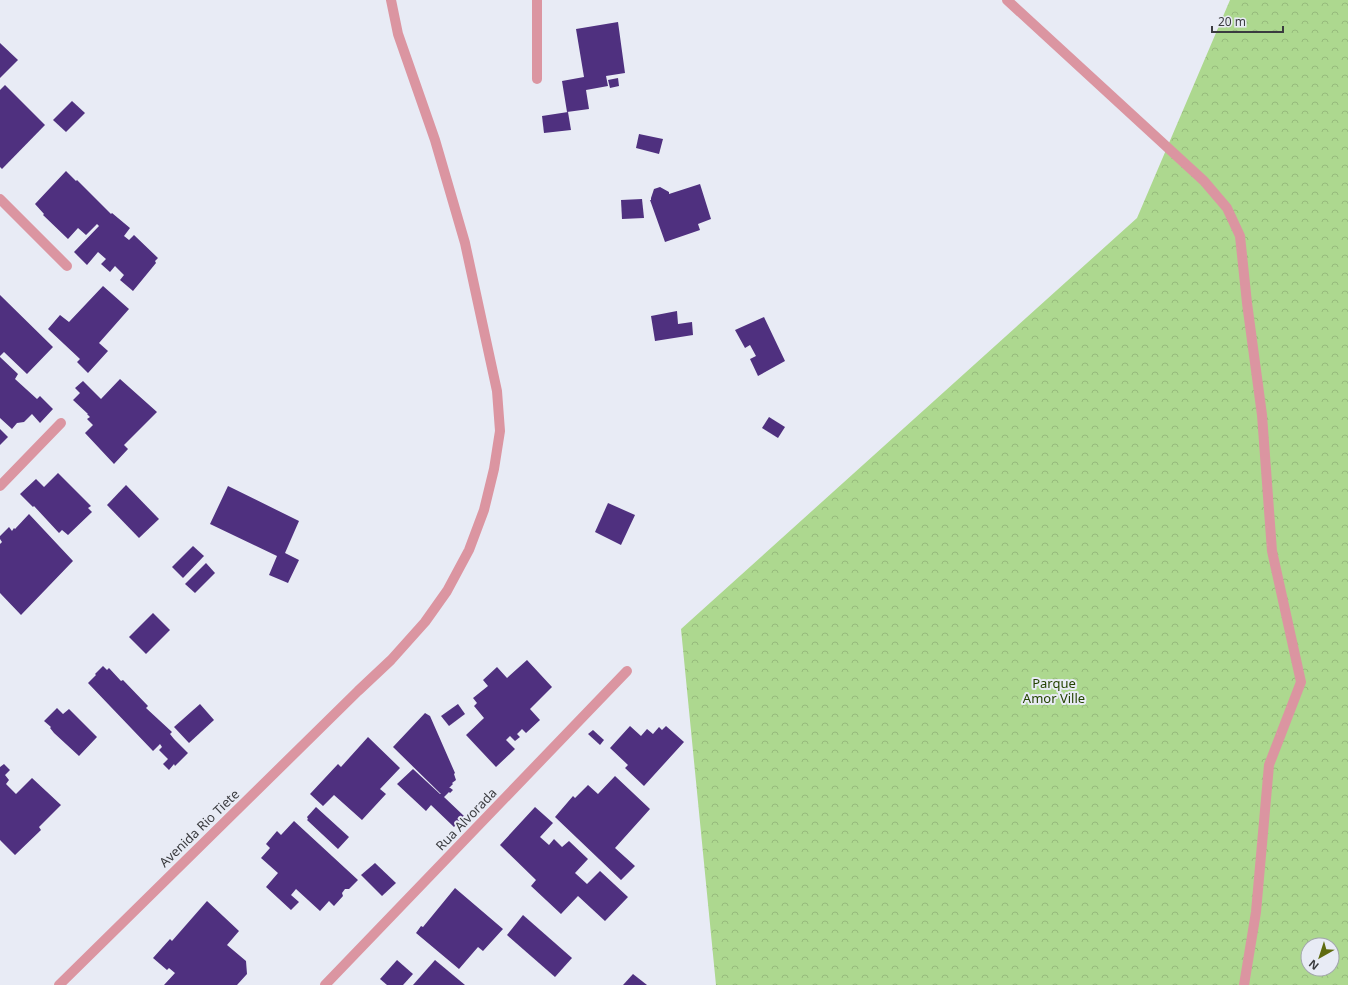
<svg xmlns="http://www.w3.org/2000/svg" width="1348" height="985" font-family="'Noto Sans',sans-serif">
  <defs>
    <pattern id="forest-crowns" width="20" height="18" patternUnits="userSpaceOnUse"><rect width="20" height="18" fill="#add88f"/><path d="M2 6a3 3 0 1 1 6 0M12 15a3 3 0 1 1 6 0" fill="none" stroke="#96ba7c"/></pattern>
  </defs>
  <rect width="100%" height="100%" fill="#e8ebf5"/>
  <path fill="url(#forest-crowns)" fill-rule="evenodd" d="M1230 0H1348V985H716L681 629 1137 218ZM1308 945H1332V969H1308Z"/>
  <g fill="#4f307f">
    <polygon points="618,22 625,73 606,76 608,86 586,90 589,109 567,112 562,81 584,77 576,29"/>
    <polygon points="0,43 18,60 0,78"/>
    <polygon points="618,78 619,86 610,88 608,80"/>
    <polygon points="5,85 45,125 2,169 0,167 0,90"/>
    <polygon points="72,101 85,113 66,132 53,120"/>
    <polygon points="568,112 571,130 544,133 542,116"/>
    <polygon points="639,134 663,139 659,154 636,148"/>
    <polygon points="66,171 76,181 77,180 111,214 112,213 130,228 124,236 129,240 134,235 158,258 155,261 156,263 133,291 120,280 124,275 115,266 110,272 101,264 106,259 98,252 87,265 74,252 99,226 97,224 86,235 78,228 68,239 43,215 44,214 35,204"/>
    <polygon points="700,184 711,219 698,224 700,230 665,242 650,200 651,200 651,198 654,189 660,187 669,192 669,194"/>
    <polygon points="642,199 644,218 622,219 621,200"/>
    <polygon points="103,286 129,309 99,343 108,351 88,373 77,362 80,359 48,329 60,315 69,322"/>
    <polygon points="0,295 53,347 27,374 4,352 0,356"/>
    <polygon points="677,311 678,324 692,322 693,335 655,341 651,316"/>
    <polygon points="764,317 785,361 758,376 750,359 756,356 750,345 745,348 735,330"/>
    <polygon points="0,357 18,374 15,379 37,399 40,396 53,409 40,423 32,414 24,422 17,423 12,429 0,418"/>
    <polygon points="120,379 157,412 124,445 128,449 114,464 85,433 93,425 87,419 90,417 87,414 88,414 73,400 80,393 75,388 83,381 101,399"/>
    <polygon points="769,417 785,427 778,438 762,428"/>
    <polygon points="0,429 8,437 0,445"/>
    <polygon points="58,473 91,506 88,508 92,512 68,535 62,530 59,533 34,506 33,507 20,494 36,479 44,487"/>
    <polygon points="126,485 159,519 139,538 107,505"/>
    <polygon points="228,486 299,521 285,553 299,560 288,583 269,575 277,556 210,524"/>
    <polygon points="608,503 635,515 621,545 595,532"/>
    <polygon points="29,514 73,561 21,615 0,593 0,544 2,542 0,539 0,536 9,527 12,531 14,528 15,529"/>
    <polygon points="193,546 204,556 183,578 172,567"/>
    <polygon points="206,563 215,573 195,593 185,584"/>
    <polygon points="153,613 170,630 146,654 129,637"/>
    <polygon points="527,660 552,687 530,709 540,720 526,733 522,729 517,734 520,737 515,741 510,736 506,740 515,749 496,767 466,735 484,718 474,706 477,703 473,698 488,686 483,680 497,667 507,678"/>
    <polygon points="103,666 107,670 109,668 121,681 123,680 148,706 146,708 172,732 170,734 174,739 188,753 175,766 174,764 169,770 163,764 168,759 159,750 162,747 160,744 153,751 88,683 96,675 95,674"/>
    <polygon points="200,704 214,720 189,743 174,727"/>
    <polygon points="458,704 465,714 449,726 441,716"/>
    <polygon points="57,708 63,714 69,709 97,737 79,756 54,733 50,728 51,727 44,721"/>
    <polygon points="425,713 430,716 455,773 454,774 456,780 452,783 453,784 450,787 449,787 453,790 450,793 449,792 444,797 464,816 454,827 431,805 426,811 397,784 413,769 440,794 441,794 393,747"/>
    <polygon points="630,726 641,736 647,729 653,734 659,727 662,730 666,726 684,742 644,786 625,768 628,765 610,748"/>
    <polygon points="593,730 604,740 600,745 588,734"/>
    <polygon points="368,737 400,768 380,789 386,794 362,820 334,795 323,806 310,794 338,764 341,767"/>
    <polygon points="4,764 10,770 5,775 9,780 6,784 16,794 32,778 61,805 39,827 41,830 15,855 0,840 0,767"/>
    <polygon points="615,776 650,809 615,848 635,866 621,880 555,817 573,796 575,798 588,785 598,794"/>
    <polygon points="316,807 349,837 338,849 307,820 308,819 307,817"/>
    <polygon points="535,807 553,823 540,837 549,845 554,839 562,847 569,841 588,859 575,873 587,884 600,871 628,897 605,921 578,896 561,914 531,886 536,880 500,845"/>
    <polygon points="294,821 358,880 349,889 345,889 342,893 343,896 334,906 329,901 320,911 296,889 291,895 299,902 291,910 266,887 278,873 261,858 270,848 266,844 277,831 281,835"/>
    <polygon points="375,863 396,883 382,896 361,875"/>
    <polygon points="455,888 503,929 483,951 478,947 459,969 416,933 421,926 423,927"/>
    <polygon points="207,901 239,931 227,945 246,961 247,974 237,985 164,985 175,973 169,968 167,970 153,958 170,939 172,941"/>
    <polygon points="523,915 572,958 555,977 507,935"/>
    <polygon points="397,960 413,974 403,985 387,985 380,979"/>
    <polygon points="435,960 465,985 413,985"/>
    <polygon points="633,974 647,985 623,985"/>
  </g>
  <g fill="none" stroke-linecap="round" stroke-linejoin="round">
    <g stroke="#db95a1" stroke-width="10">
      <polyline points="537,0 537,79"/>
      <polyline points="1007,0 1204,181 1227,208 1240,236 1247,303 1262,415 1272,551 1301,682 1269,765 1256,912 1244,985"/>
      <polyline points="0,199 67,266"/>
      <polyline points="0,486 61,423"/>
      <polyline points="59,985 358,691 391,660 425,622 447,591 469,550 484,510 494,469 500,431 497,391 465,243 435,140 398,34 391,0"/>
      <polyline points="325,985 627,671"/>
    </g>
  </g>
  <g text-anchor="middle" stroke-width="4" stroke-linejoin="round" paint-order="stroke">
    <g font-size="13" fill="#244302" stroke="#e8ebf5">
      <text x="1054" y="688">Parque<tspan x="1054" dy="15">Amor Ville</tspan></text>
    </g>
    <g font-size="13" fill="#3a3b3f" stroke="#e8ebf5">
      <text transform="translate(466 819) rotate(-46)" y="5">Rua Alvorada</text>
      <text transform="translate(199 828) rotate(-44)" y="5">Avenida Rio Tiete</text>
    </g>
  </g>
  <g transform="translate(1320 957) rotate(219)"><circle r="19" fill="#e8ebf5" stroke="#a2a5ac"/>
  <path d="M0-3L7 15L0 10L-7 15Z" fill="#5f6a10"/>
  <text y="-6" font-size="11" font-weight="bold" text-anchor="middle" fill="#3a3b3f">N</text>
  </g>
  <path d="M1212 26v6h71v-6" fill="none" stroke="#3a3b3f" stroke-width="2"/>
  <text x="1218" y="26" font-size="12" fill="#3a3b3f" stroke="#e8ebf5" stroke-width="3" paint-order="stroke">20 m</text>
</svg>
